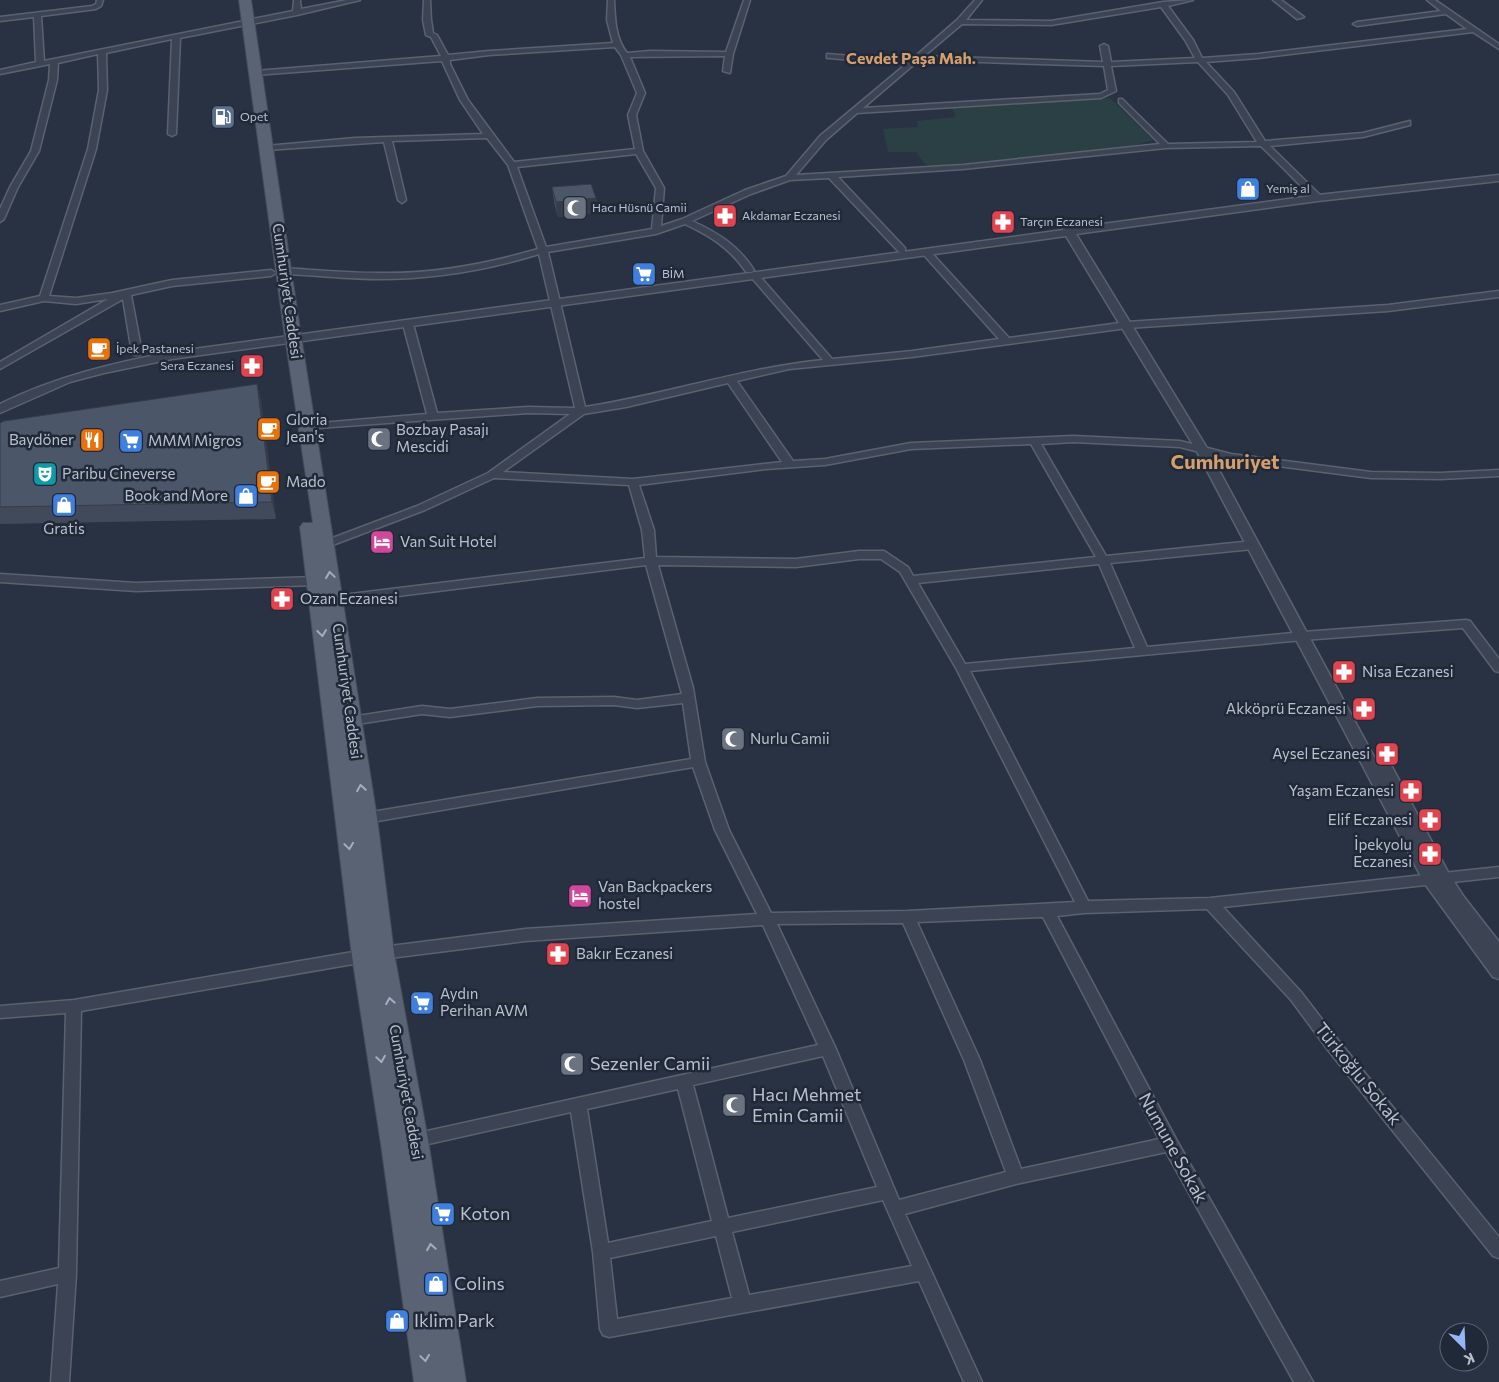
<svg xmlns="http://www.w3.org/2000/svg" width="1499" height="1382" font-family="Commissioner,sans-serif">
  <rect width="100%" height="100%" fill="#283243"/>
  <polygon fill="#2a4044" points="1110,98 1153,140 1132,146 1070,155 932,166 925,164 916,152 888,152 883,129 918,127 917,121 956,117 952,108"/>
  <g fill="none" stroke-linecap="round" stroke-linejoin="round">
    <defs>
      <g id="minor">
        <polygon points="97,0 103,0 101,6 96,9 41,16 44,61 293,11 294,0 300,0 301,9 347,0 360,0 297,15 180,38 176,134 172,136 168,134 172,39 106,53 107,90 96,149 49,296 76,298 112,293 172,280 271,270 276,273 271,276 172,286 131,295 142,353 140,355 134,355 132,353 123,299 0,369 0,362 108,299 76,304 44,301 0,311 0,305 40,296 88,149 99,90 98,54 58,63 57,80 39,151 18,187 4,219 0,222 0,209 10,187 31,151 49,80 50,64 0,74 0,70 36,62 34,17 0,21 0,17 92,6 96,4"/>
        <path d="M424 0H430L431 20 433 33 437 35 448 55 489 51 613 43 607 20 608 0H614C615 18 615 38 627 53L650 51 726 52 744 0H750L733 54 730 73 723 71 725 56 630 57 645 93 636 115 643 151 664 188 661 226 682 219 745 190 786 176 820 136 905 65 830 58H827V54L910 61 957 20 975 0H982L966 20 1051 21 1163 2 1193 0 1168 6 1193 40 1202 58 1258 54 1467 29 1446 14 1357 26 1353 24 1357 22 1441 11 1427 0H1435L1499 44V49L1473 32 1258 58 1206 62 1234 92 1265 141 1363 133 1410 121V125L1363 137 1270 146 1321 196V200H1315L1261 146 1166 148 963 169 838 177 905 248V252H899L829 178 790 180 751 194 692 221C718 233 738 245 754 270L752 272H746C730 248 710 236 685 224L656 234 548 252 585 407C665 395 742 368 823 360L751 277 749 275 754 272 757 273 832 359 912 351 999 339 923 254V250H929L1009 338 1127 322 1388 305 1499 291V297L1388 311 1127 328 912 357 789 369 737 381 793 461 825 459 911 443 1073 436 1180 441 1231 454 1371 472 1440 473 1499 470V476L1440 479 1371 478 1230 460 1180 447 1073 442 1041 444 1106 556 1253 541 1259 545 1253 549 1110 563 1147 647 1303 632 1466 620 1470 621 1499 659V672L1495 671 1463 628 1303 640 970 671 1088 901 1210 898 1499 867V877L1223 907 1301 992 1338 1040 1499 1237V1258L1493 1256 1328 1050 1291 1000 1207 909 1084 913 1057 916 1176 1139 1313 1382H1294L1166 1152 1016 1184 905 1214 982 1382H964L919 1281 609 1337 603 1335 600 1329 593 1252 571 1112 415 1147 409 1145 407 1140 409 1135 818 1045 763 925 525 941 382 959 81 1011 76 1274 69 1382H51L58 1284 0 1297V1281L59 1268 66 1013 0 1018V1006L74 1000 382 947 525 929 757 914 715 830 693 767 366 823 361 822 359 818 361 814 366 813 691 759 683 703 637 708 614 705 537 706 450 717 422 714 351 725 346 724 345 721 346 718 351 717 422 706 450 709 537 698 614 697 637 700 682 694 646 565 334 604 328 600 334 596 645 558 642 530 629 485 494 478 425 510 330 546H322L320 544 322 542 417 506 488 473 570 414 528 413 304 429 303 427 308 424 427 414 403 324 405 322 408 321 413 324 437 413 528 407 575 408 539 254C488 270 434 279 380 279 348 279 316 275 284 274L279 271 284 268C316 270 348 273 380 273 433 274 487 264 538 249L508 165 487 138 392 141 406 200 402 203 398 200 384 142 266 150 262 148 266 146 355 138 483 134 460 100 442 61 255 75 251 73 255 71 441 56 431 37 426 35 423 20ZM1161 7 1185 40 1195 58 1111 62 1108 46 1104 44 1100 46 1103 62 924 56 962 24 1051 25ZM615 47 621 55 637 93 628 115 635 149 514 162 468 100 450 64V60L489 55ZM919 60 1104 66 1108 90 1100 94 863 108ZM1198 62 1228 95 1257 142 1168 144 1122 99H1119V103L1160 144 963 165 796 175 826 140 857 113 1101 98 1116 91 1111 66ZM636 154 656 188 652 229 546 247 517 167ZM728 383 782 462 633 479 503 472 584 414 626 407ZM1031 444 1096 557 913 576 908 567 884 551H859L796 559 656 557 654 530 639 485 766 469 825 465 911 449ZM859 559H881L900 572 956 668 1075 902 908 911 771 913 729 830 705 762 693 688 658 565 796 567ZM1099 564 1135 648 965 664 918 583ZM1043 917 1159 1139 1021 1169 980 1060 917 922ZM903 923 964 1060 1006 1172 899 1200 836 1049 777 924ZM823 1056 877 1187 728 1218 693 1085ZM678 1089 712 1221 608 1243 587 1109ZM883 1200 912 1266 749 1295 732 1232ZM716 1236 732 1298 617 1319 610 1258Z"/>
        <polygon points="1273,0 1281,0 1304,17 1297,19"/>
        <polygon points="0,574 136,583 316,577 322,581 316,585 136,591 0,582"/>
      </g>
      <path id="tertiary" d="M1499 175V181L1318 201 1076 234 1207 448 1379 766 1385 763 1391 765 1449 874 1464 897 1499 942V979L1493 977 1425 884 1195 448 1066 236 172 359 104 373 70 382 0 413V404C55 377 112 363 172 352L1063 230V226L1067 225 1073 228 1318 195Z"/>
      <polygon id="primary" points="239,0 251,0 300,330 377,818 394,953 428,1140 466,1382 414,1382 381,1144 352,956 300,527 303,523 313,523 284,330"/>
    </defs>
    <use href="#minor" stroke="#5a6270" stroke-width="3"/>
    <use href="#tertiary" stroke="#5a6270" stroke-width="3"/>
    <use href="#primary" stroke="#464d5c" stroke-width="2"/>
    <use href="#minor" fill="#3c4453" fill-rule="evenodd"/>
    <use href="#tertiary" fill="#3c4453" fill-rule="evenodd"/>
    <use href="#primary" fill="#5a6373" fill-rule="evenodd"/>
  </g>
  <g fill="#414a5a">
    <polygon points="552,187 596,198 597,213 558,217 554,203"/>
    <polygon points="257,384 261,401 276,519 0,524 0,423"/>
  </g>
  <g fill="#353c4a">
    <polygon points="596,198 597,213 558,217 556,202"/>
    <polygon points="257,384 261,401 276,519 272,502"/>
  </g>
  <g fill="#4c5669" stroke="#353c4a">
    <polygon points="591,184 596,198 556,202 552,187"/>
    <polygon points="257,384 272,502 0,507 0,423 4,421"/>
  </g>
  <defs><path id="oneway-chevron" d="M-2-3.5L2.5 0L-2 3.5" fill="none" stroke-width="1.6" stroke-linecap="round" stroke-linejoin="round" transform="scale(1.25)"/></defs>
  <g stroke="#a6adba">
    <use href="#oneway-chevron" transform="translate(330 575) rotate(-98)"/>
    <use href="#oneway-chevron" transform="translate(322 633) rotate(83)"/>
    <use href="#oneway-chevron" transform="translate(361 788) rotate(-99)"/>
    <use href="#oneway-chevron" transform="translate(349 846) rotate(82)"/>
    <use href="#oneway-chevron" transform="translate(390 1001) rotate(-100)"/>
    <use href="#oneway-chevron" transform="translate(381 1059) rotate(81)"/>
    <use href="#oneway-chevron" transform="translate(431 1247) rotate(-99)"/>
    <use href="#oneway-chevron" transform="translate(425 1358) rotate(82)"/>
  </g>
  <defs>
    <symbol id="fuel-square" viewBox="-11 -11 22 22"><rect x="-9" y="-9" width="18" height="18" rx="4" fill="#5c6f8a" stroke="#202938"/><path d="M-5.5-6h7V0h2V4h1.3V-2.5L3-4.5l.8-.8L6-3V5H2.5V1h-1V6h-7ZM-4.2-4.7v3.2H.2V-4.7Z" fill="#fff"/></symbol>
    <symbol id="shop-square" viewBox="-11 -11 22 22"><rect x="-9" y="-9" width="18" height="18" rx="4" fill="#3f7fe0" stroke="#202938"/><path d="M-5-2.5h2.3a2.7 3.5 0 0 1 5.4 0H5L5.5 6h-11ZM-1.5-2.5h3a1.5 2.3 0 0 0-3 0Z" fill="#fff"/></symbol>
    <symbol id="mosque-square" viewBox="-11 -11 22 22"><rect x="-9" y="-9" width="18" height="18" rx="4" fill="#6b7280" stroke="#202938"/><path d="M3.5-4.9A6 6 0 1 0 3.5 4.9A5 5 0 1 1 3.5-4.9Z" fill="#fff"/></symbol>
    <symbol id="pharmacy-square" viewBox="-11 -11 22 22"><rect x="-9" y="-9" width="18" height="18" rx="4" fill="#e0444e" stroke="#202938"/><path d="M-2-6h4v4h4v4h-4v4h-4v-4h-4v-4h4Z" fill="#fff"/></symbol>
    <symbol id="supermarket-square" viewBox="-11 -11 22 22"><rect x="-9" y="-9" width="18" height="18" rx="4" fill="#3f7fe0" stroke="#202938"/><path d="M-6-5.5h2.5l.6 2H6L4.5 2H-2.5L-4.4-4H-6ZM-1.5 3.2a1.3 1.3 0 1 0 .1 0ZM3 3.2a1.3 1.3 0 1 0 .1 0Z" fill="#fff"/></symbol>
    <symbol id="cafe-square" viewBox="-11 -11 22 22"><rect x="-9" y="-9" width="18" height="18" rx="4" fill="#e8710a" stroke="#202938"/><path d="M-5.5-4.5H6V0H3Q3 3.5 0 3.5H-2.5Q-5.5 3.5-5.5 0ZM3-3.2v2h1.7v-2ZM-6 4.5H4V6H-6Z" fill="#fff"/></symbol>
    <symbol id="restaurant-square" viewBox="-11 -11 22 22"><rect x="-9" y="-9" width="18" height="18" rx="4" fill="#e8710a" stroke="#202938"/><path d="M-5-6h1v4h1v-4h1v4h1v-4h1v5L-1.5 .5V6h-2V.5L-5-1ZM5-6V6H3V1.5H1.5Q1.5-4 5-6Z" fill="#fff"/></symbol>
    <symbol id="theatre-square" viewBox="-11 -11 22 22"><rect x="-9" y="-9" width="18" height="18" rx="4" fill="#0f9aa8" stroke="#202938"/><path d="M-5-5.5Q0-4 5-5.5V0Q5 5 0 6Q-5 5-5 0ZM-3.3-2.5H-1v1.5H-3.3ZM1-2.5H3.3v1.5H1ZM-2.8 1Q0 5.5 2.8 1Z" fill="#fff"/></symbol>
    <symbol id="hotel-square" viewBox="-11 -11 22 22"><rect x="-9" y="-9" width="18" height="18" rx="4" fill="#d1479c" stroke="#202938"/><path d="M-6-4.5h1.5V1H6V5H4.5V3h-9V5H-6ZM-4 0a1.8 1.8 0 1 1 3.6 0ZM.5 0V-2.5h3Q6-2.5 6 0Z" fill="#fff"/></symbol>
  </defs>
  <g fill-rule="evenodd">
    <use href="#fuel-square" x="209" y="103" width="28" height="28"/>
    <use href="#shop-square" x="1234" y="175" width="28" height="28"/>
    <use href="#mosque-square" x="561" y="194" width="28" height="28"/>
    <use href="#pharmacy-square" x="711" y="202" width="28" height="28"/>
    <use href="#pharmacy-square" x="989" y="208" width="28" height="28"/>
    <use href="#supermarket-square" x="630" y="260" width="28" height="28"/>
    <use href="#cafe-square" x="85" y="335" width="28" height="28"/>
    <use href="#pharmacy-square" x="238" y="352" width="28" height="28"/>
    <use href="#cafe-square" x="255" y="415" width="28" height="28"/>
    <use href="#mosque-square" x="365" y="425" width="28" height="28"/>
    <use href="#restaurant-square" x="78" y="426" width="28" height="28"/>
    <use href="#supermarket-square" x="117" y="427" width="28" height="28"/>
    <use href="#theatre-square" x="31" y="460" width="28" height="28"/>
    <use href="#cafe-square" x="254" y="468" width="28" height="28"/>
    <use href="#shop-square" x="232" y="482" width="28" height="28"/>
    <use href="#shop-square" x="50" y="491" width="28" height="28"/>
    <use href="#hotel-square" x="368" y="528" width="28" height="28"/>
    <use href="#pharmacy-square" x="268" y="585" width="28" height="28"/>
    <use href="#pharmacy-square" x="1330" y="658" width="28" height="28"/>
    <use href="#pharmacy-square" x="1350" y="695" width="28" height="28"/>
    <use href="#mosque-square" x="719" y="725" width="28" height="28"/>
    <use href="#pharmacy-square" x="1373" y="740" width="28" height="28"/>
    <use href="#pharmacy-square" x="1397" y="777" width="28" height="28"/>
    <use href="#pharmacy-square" x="1416" y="806" width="28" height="28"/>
    <use href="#pharmacy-square" x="1416" y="840" width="28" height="28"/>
    <use href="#hotel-square" x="566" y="882" width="28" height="28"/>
    <use href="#pharmacy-square" x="544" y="940" width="28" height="28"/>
    <use href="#supermarket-square" x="408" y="989" width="28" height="28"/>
    <use href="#mosque-square" x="558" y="1050" width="28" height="28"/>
    <use href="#mosque-square" x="720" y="1091" width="28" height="28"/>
    <use href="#supermarket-square" x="429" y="1200" width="28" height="28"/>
    <use href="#shop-square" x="422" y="1270" width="28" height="28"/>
    <use href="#shop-square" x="383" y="1307" width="28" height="28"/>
  </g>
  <g text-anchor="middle" stroke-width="5" stroke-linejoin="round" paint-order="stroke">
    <g font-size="12" fill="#b9c0cc" stroke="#202938" text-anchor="start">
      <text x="240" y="121">Opet</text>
      <text x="1266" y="193">Yemiş al</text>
      <text x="592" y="212">Hacı Hüsnü Camii</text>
      <text x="742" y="220">Akdamar Eczanesi</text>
      <text x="1020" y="226">Tarçın Eczanesi</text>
      <text x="662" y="278">BİM</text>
      <text x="116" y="353">İpek Pastanesi</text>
      <text x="234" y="370" text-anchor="end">Sera Eczanesi</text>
    </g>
    <g font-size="15" fill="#b9c0cc" stroke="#202938">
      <text transform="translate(287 291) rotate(82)" y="5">Cumhuriyet Caddesi</text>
      <text transform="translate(347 691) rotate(82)" y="5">Cumhuriyet Caddesi</text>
      <text transform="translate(406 1092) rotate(80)" y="5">Cumhuriyet Caddesi</text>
    </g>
    <g font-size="15" fill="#b9c0cc" stroke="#202938" text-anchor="start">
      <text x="286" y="425">Gloria<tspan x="286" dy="17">Jean's</tspan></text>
      <text x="396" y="435">Bozbay Pasajı<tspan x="396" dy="17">Mescidi</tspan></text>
      <text x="74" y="445" text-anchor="end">Baydöner</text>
      <text x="148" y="446">MMM Migros</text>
      <text x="62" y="479">Paribu Cineverse</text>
      <text x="286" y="487">Mado</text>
      <text x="228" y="501" text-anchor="end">Book and More</text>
      <text x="64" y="534" text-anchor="middle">Gratis</text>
      <text x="400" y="547">Van Suit Hotel</text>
      <text x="300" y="604">Ozan Eczanesi</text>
      <text x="1362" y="677">Nisa Eczanesi</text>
      <text x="1346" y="714" text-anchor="end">Akköprü Eczanesi</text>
      <text x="750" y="744">Nurlu Camii</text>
      <text x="1370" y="759" text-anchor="end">Aysel Eczanesi</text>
      <text x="1394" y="796" text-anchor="end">Yaşam Eczanesi</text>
      <text x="1412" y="825" text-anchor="end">Elif Eczanesi</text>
      <text x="1412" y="850" text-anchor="end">İpekyolu<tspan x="1412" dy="17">Eczanesi</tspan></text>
      <text x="598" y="892">Van Backpackers<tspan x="598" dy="17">hostel</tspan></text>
      <text x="576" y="959">Bakır Eczanesi</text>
      <text x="440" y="999">Aydın<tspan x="440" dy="17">Perihan AVM</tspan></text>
    </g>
    <g font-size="16" font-weight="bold" fill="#d59e6b" stroke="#202938">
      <text x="911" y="64">Cevdet Paşa Mah.</text>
    </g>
    <g font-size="18" fill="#b9c0cc" stroke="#202938" text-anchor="start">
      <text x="590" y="1070">Sezenler Camii</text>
      <text x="752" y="1101">Hacı Mehmet<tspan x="752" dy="21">Emin Camii</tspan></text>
      <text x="460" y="1220">Koton</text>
      <text x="454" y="1290">Colins</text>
      <text x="414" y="1327">Iklim Park</text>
    </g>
    <g font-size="18" fill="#b9c0cc" stroke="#202938">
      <text transform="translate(1358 1074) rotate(51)" y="6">Türkoğlu Sokak</text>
      <text transform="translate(1173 1148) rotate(61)" y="6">Numune Sokak</text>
    </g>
    <g font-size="20" font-weight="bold" fill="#d59e6b" stroke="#202938">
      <text x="1225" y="469">Cumhuriyet</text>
    </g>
  </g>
  <g transform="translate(1464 1347) rotate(156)"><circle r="24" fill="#202938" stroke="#5d6573"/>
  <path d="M0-4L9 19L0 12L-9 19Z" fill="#94b6f7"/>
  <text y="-8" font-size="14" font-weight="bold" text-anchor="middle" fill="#b9c0cc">K</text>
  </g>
</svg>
